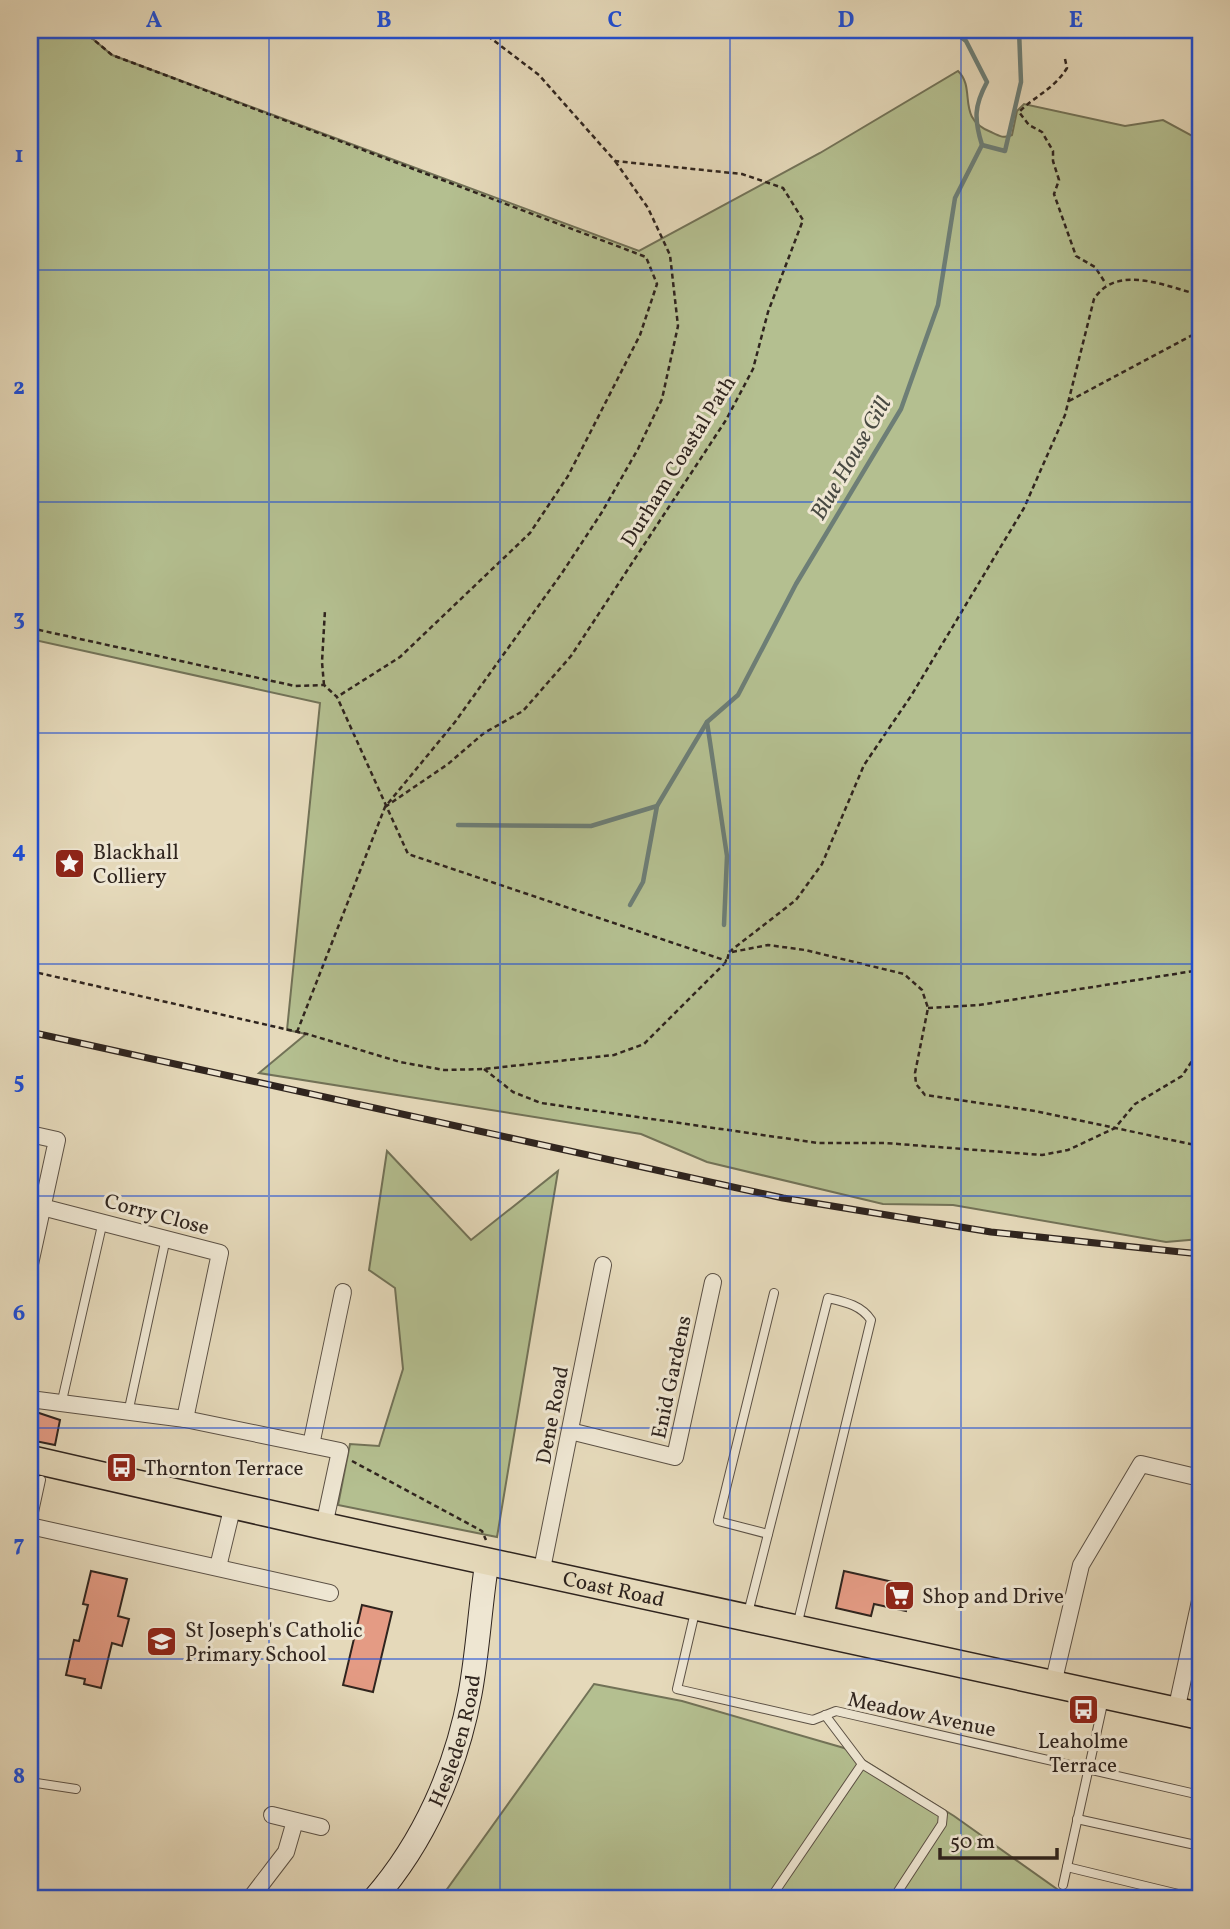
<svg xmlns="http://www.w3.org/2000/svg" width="1230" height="1929" font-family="Vollkorn,serif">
  <rect width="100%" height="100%" fill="#e5d9ba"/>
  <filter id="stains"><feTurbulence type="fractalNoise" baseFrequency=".00286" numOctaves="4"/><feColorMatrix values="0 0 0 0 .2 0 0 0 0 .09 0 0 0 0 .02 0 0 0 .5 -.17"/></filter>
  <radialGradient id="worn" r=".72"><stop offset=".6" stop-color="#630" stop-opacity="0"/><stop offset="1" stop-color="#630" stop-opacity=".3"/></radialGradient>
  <g fill="#b4bf90" stroke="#727257" stroke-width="2">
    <path d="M30 30H82L112 55 639 251 820 153 958 71C977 89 955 118 991 132 999 136 1004 139 1012 135L1017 111 1024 104 1125 126 1163 120 1200 140V1239L1166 1242 953 1205 883 1204 707 1162 641 1134 259 1073 306 1034 287 1030 320 703 30 639Z"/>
    <polygon points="387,1151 471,1240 558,1171 497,1537 338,1505 350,1444 379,1446 403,1369 395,1288 369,1270"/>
    <polygon points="594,1684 682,1701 844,1748 954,1816 1071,1899 440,1899"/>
  </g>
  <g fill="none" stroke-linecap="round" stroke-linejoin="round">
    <g stroke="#6d7e76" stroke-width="4.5">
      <polyline points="982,145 1005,151 1021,82 1019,30"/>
      <polyline points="707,722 727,856 724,925"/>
      <path d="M458 825 591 826 657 806 707 722 738 695 796 584 901 409 938 305 955 198 982 145C974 119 974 106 987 82L966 41 952 30"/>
      <polyline points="630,905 643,882 657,806"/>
    </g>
  </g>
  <g fill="#e49b84" stroke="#2f241e" stroke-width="2">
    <polygon points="30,1410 60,1420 55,1445 30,1440"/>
    <polygon points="91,1571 127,1579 118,1616 129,1619 122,1646 112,1643 101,1688 84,1684 85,1679 66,1675 74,1640 79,1641 88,1605 83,1604"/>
    <polygon points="844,1571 911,1586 906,1611 874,1604 871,1616 836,1608"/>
    <polygon points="362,1605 392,1612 373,1692 343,1685"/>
  </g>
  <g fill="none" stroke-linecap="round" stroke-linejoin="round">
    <defs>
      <g id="lane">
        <polyline points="61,1405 103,1221"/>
        <polyline points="128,1413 166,1238"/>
        <polyline points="31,1526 41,1480"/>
        <polyline points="768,1534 718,1521 774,1293"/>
        <polyline points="695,1612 677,1689 813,1720 836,1711 1200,1795"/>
        <path d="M748 1613 828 1298C845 1302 861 1305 871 1320L797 1626"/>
        <polyline points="825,1715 862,1764 943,1814 942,1824 893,1899"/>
        <polyline points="30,1782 76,1789"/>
        <polyline points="1077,1819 1200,1846"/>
        <polyline points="1067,1867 1199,1899"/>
        <polyline points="1063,1885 1104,1699"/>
        <polyline points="770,1899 862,1764"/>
      </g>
      <g id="street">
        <polyline points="30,1134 57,1140 30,1264"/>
        <polyline points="42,1207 220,1253 185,1419"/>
        <polyline points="30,1399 185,1419 340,1451 324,1526"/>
        <polyline points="570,1431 675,1457 713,1282"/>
        <polyline points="311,1445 343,1292"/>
        <polyline points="30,1526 330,1593"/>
        <polyline points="218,1567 233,1505"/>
        <polyline points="541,1574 603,1265"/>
        <polyline points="1053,1684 1081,1565 1141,1464 1200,1478"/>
        <polyline points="1176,1711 1200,1601"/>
        <polyline points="272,1815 321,1827"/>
        <polyline points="250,1899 286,1852 295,1821"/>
      </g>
      <g id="secondary">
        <path id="s1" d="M374 1899C424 1842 456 1769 470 1694 478 1651 480 1606 487 1562"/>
      </g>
      <g id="primary">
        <path id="s2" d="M30 1459 324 1526 1200 1716"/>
      </g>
    </defs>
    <use href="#lane" stroke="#5c5145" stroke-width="10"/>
    <use href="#street" stroke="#5c5145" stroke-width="18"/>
    <use href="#secondary" stroke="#2f241e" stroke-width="25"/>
    <use href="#primary" stroke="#2f241e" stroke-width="29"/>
    <g stroke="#2f241e" stroke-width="2.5" stroke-dasharray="5 3.5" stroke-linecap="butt">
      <polyline points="82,30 112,55 646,257 657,284 640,335 568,476 530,533 400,657 337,697"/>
      <path d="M1065 59 1067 68C1053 90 1036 95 1019 112L1029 125 1042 132 1053 151V161L1059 180 1054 194 1076 256 1095 267 1106 284"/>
      <polyline points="1069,401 1200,331"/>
      <polyline points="30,628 295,686 324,685 337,697 408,854 727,961"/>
      <polyline points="324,685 322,662 325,610"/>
      <polyline points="385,807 448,764 484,733 523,711 571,656 726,420 753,369 768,312 803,220 783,188 742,174 615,161 539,75 480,30"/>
      <path d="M729 952 796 900 822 864 864 765 911 696 1024 508 1065 415 1094 299C1117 263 1167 287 1200 295"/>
      <polyline points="732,952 768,945 805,950 904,974 922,990 928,1008 915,1073 916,1084 925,1095 1035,1111 1200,1146"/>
      <polyline points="30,971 307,1034 400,1062 444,1070 484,1069 614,1055 644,1044 727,961 729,952"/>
      <polyline points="928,1008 979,1005 1200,970"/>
      <polyline points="297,1032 385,807 455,722 562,573 602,512 638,449 662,399 678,326 670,255 648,208 615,161"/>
      <polyline points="484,1069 513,1092 541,1103 818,1143 885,1143 1042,1155 1068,1150 1115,1128 1135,1104 1182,1076 1200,1049"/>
      <polyline points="352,1461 482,1531 486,1540"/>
    </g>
    <use href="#lane" stroke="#eee6d2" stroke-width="8"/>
    <use href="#street" stroke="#eee6d2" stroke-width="16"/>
    <use href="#secondary" stroke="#eee6d2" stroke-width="23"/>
    <use href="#primary" stroke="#e5d9ba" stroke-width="26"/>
    <defs>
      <polyline id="rail" points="30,1032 783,1198 991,1232 1200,1254"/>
    </defs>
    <use href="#rail" stroke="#2f241e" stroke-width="7"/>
    <use href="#rail" stroke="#eee6d2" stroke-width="4.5" stroke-dasharray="13" stroke-linecap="butt"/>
  </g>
  <path fill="none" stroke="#1d4ed8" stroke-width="2" stroke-opacity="0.55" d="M269 30V1899M500 30V1899M730 30V1899M961 30V1899M30 270H1200M30 502H1200M30 733H1200M30 964H1200M30 1196H1200M30 1428H1200M30 1659H1200"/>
  <defs>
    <symbol id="sight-square" viewBox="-11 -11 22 22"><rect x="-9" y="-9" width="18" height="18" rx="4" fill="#8f2418" stroke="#eee6d2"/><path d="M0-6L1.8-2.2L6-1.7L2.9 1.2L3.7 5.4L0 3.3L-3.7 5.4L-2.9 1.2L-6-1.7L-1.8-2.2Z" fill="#fff"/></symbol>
    <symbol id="bus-square" viewBox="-11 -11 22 22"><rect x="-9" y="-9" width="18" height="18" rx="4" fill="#8f2418" stroke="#eee6d2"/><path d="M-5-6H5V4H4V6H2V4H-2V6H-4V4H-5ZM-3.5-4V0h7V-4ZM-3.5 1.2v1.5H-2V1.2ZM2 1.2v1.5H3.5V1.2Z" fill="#fff"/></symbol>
    <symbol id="supermarket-square" viewBox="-11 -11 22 22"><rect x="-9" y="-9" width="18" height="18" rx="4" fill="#8f2418" stroke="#eee6d2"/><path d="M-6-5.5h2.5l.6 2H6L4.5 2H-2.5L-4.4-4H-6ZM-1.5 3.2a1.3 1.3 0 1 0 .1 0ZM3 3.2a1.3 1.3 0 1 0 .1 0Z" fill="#fff"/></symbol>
    <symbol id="school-square" viewBox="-11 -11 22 22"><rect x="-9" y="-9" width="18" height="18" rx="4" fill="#8f2418" stroke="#eee6d2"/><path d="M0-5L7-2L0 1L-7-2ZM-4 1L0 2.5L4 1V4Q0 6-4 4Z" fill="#fff"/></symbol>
  </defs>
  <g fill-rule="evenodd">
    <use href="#sight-square" x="52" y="846" width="35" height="35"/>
    <use href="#bus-square" x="104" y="1450" width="35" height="35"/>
    <use href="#supermarket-square" x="882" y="1578" width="35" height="35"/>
    <use href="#school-square" x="144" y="1624" width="35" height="35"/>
    <use href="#bus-square" x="1066" y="1692" width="35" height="35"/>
  </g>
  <g text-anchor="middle" stroke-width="6" stroke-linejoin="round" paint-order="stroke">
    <g font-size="21" fill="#2f241e" stroke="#eee6d2">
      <text transform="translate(678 461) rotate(-58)" y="7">Durham Coastal Path</text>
      <text transform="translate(157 1214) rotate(15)" y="7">Corry Close</text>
      <text transform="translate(671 1377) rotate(-78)" y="7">Enid Gardens</text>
      <text transform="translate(552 1415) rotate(-79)" y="7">Dene Road</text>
      <text dy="7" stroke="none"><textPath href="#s2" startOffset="598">Coast Road</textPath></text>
      <text transform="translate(922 1714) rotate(12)" y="7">Meadow Avenue</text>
      <text dy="7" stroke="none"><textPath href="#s1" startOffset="180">Hesleden Road</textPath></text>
    </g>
    <g font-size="21" fill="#2f241e" stroke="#eee6d2" text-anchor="start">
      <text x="93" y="859">Blackhall<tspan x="93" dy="24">Colliery</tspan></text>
      <text x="144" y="1475">Thornton Terrace</text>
      <text x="922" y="1603">Shop and Drive</text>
      <text x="185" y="1637">St Joseph's Catholic<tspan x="185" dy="24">Primary School</tspan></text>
      <text x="1083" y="1748" text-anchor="middle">Leaholme<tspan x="1083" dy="24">Terrace</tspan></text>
    </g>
    <g font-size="23" font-style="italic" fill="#494a42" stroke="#eee6d2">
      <text transform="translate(850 458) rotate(-60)" y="8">Blue House Gill</text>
    </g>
  </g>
  <rect width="1230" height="1929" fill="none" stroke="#e5d9ba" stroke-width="77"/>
  <path d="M940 1848v10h117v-10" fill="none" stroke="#2f241e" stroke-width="3.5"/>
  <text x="950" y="1848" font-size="21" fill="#2f241e" stroke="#eee6d2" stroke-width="5" paint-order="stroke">50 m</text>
  <rect x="38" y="38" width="1154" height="1852" fill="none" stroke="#1d4ed8" stroke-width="2.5"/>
  <g font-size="23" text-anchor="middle" font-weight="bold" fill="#1d4ed8">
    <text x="154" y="27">A</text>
    <text x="384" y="27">B</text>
    <text x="615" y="27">C</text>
    <text x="846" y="27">D</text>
    <text x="1076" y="27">E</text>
    <text x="19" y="162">1</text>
    <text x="19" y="394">2</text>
    <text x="19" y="625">3</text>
    <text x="19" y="857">4</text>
    <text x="19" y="1088">5</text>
    <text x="19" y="1320">6</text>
    <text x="19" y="1551">7</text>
    <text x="19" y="1783">8</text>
  </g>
  <rect width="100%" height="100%" filter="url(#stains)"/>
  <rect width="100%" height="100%" fill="url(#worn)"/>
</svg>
